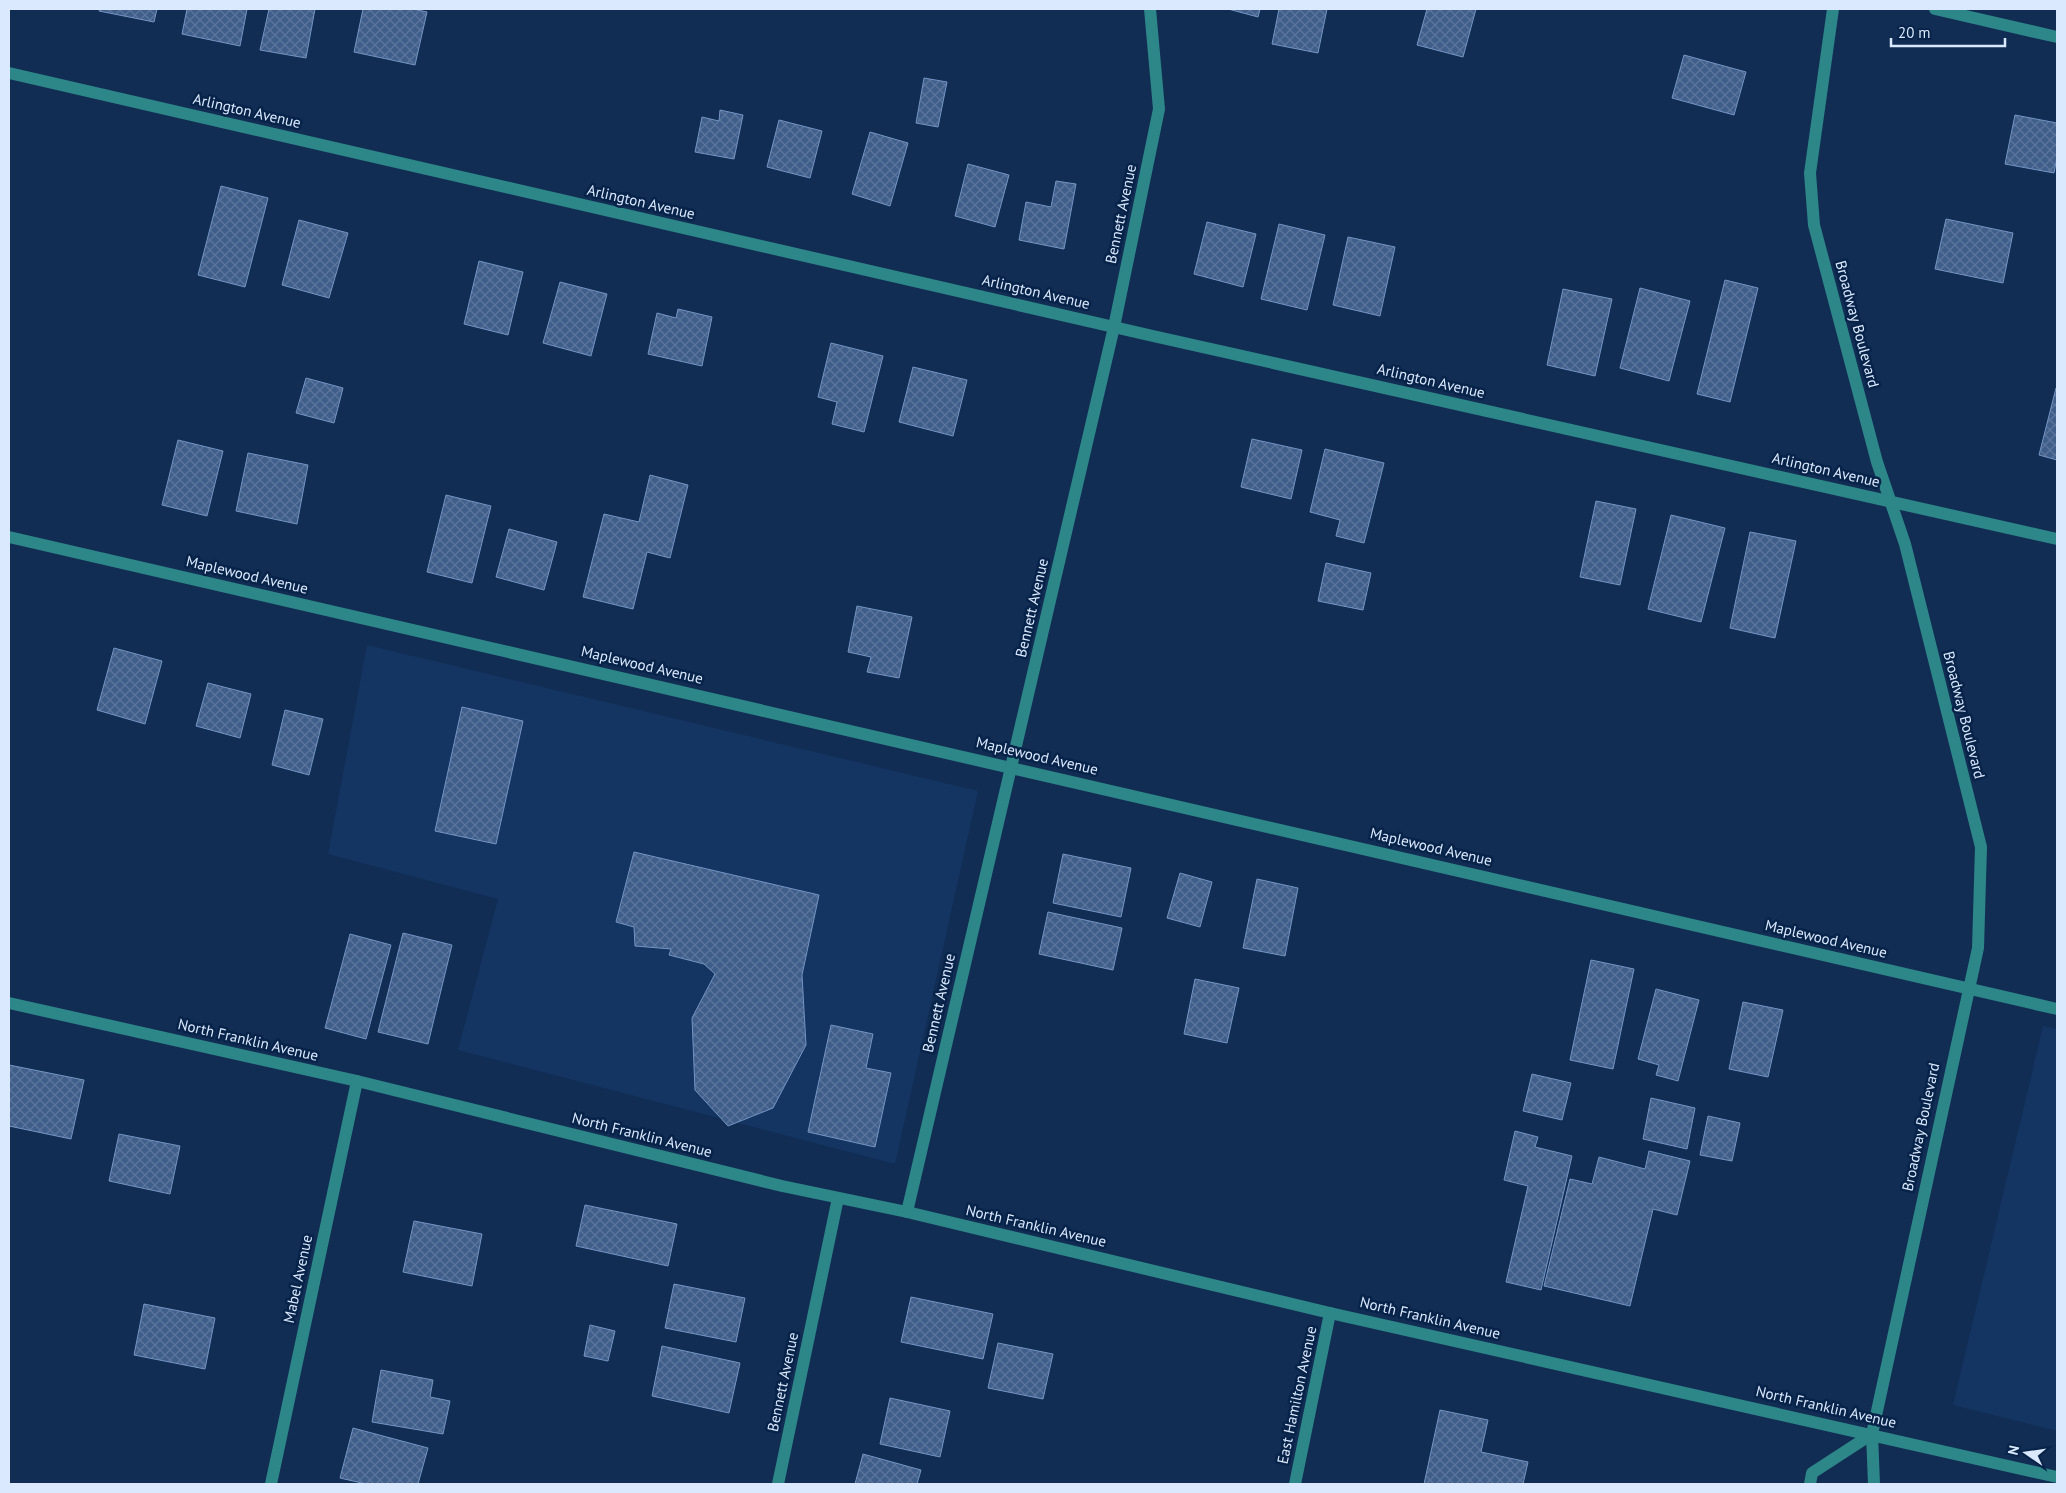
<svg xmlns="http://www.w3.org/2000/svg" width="2066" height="1493" font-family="'PT Sans',sans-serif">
  <defs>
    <pattern id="building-cross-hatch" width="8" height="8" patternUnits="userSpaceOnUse" patternTransform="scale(1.25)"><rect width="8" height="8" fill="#405e8a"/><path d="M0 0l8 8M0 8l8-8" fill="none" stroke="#5b759c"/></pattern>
  </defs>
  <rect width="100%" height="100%" fill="#112d54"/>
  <g fill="#143462">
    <polygon points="367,645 978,791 895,1164 458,1050 498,899 328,854"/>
    <polygon points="2043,1026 2057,1029 2057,1431 1953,1405"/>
  </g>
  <g fill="url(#building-cross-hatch)" stroke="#7494c3">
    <polygon points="100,9 157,9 154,22 99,11"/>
    <polygon points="187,9 247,9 240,46 182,34"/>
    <polygon points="269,9 315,9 306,58 260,50"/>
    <polygon points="363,9 413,9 427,12 415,65 354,52"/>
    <polygon points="1228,9 1260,9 1258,17"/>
    <polygon points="1279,9 1327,9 1318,53 1272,44"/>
    <polygon points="1427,9 1476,9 1463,57 1417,45"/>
    <polygon points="1684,55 1746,72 1734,115 1672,98"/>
    <polygon points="924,78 947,82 938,127 916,123"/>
    <polygon points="720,110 743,115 734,159 695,152 702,117 719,121"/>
    <polygon points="2015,115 2057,123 2057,157 2054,173 2005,164"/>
    <polygon points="779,120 822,131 810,178 767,167"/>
    <polygon points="870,132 908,143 890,206 852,194"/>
    <polygon points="968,164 1009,175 995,227 955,216"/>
    <polygon points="1056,181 1076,184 1064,249 1019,240 1026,202 1051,207"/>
    <polygon points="221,186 268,198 245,287 198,275"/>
    <polygon points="1946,219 2013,233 2003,283 1935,269"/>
    <polygon points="299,220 348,233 329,298 282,285"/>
    <polygon points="1207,222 1256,234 1243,287 1194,274"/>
    <polygon points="1279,224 1325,235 1307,310 1261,299"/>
    <polygon points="1348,237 1395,247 1380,316 1333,305"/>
    <polygon points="479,261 523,272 508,335 464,324"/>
    <polygon points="1725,280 1758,288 1730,402 1697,394"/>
    <polygon points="560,282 607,294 591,356 543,343"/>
    <polygon points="1640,288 1690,301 1669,381 1620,368"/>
    <polygon points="1563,289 1612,299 1595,376 1547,365"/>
    <polygon points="678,309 712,317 702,366 648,354 657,313 676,318"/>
    <polygon points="831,343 883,356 864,432 832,424 837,402 818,397"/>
    <polygon points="913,367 967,380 953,436 899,422"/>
    <polygon points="306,378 343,388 334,423 296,413"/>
    <polygon points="2056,388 2057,389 2057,460 2039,455"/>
    <polygon points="1252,439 1302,450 1291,499 1241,487"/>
    <polygon points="178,440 223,451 207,516 162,505"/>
    <polygon points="1325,449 1384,463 1364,543 1336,536 1340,520 1310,512"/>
    <polygon points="248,453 308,465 297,524 236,511"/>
    <polygon points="650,475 688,485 670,558 647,552 633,609 583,597 604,514 639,522"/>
    <polygon points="446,495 491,506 472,583 427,572"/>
    <polygon points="1596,501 1636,509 1620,585 1580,577"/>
    <polygon points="1671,515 1725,528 1701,622 1648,609"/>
    <polygon points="509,529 557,542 544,590 496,577"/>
    <polygon points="1750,532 1796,541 1775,638 1730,628"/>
    <polygon points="1326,563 1371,573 1363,610 1318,601"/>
    <polygon points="857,606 912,617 899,678 867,672 871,657 848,652"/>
    <polygon points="114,648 162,661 145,724 97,710"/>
    <polygon points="208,683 251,694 240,738 196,726"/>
    <polygon points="462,707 523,721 496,844 435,831"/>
    <polygon points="285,710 323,719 309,775 272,765"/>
    <polygon points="634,852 819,895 802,975 806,1045 773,1108 728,1126 695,1090 692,1018 715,974 704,964 669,955 671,949 635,946 634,927 616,922"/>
    <polygon points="1063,854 1131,868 1121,917 1053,903"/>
    <polygon points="1180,873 1212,882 1200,927 1167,918"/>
    <polygon points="1257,879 1298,888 1285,956 1243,948"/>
    <polygon points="1048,912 1122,928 1113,970 1039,954"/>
    <polygon points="403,933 452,945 428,1044 378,1032"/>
    <polygon points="350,934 391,945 366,1039 325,1028"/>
    <polygon points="1591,960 1634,969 1613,1069 1570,1060"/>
    <polygon points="1195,979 1239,988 1227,1043 1184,1034"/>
    <polygon points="1656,989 1699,1000 1678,1081 1656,1075 1659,1065 1638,1059"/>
    <polygon points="1743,1002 1783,1010 1768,1077 1729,1069"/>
    <polygon points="831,1025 873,1034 866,1068 891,1073 875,1147 808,1132"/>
    <polygon points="9,1065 84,1080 71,1139 9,1126"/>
    <polygon points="1532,1074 1571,1083 1562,1120 1523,1111"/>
    <polygon points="1651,1098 1695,1108 1687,1149 1643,1139"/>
    <polygon points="1708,1116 1740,1123 1732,1161 1700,1155"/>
    <polygon points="1515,1131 1538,1137 1535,1147 1572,1156 1541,1290 1506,1282 1528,1186 1504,1180"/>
    <polygon points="119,1134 180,1146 170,1194 109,1181"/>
    <polygon points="1649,1151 1690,1161 1677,1215 1653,1209 1630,1306 1544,1286 1570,1179 1592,1184 1599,1157 1645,1169"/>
    <polygon points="585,1205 677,1224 668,1266 576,1246"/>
    <polygon points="414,1221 482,1234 472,1286 403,1272"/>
    <polygon points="674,1284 745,1298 736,1342 665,1328"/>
    <polygon points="911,1297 993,1314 983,1359 901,1342"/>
    <polygon points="144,1304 215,1318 205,1369 134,1355"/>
    <polygon points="590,1325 615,1331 608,1361 584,1356"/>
    <polygon points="998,1343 1053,1354 1043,1399 988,1388"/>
    <polygon points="662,1346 740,1363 729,1413 652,1396"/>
    <polygon points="381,1370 433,1380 430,1397 450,1401 443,1434 372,1422"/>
    <polygon points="890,1398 950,1411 940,1457 880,1444"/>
    <polygon points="1440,1410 1488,1420 1481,1452 1528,1462 1523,1484 1424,1484"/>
    <polygon points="353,1428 428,1448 418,1484 366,1484 340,1478"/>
    <polygon points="863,1454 921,1470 917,1484 855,1484"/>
  </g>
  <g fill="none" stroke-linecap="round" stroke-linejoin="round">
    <g stroke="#2d8688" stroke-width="12">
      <polyline points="1833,9 1810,173 1814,225 1877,462 1905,544 1981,847 1978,948 1872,1434 1874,1484"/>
      <polyline points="1935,9 2057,37"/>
      <polyline points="9,73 1153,336 2057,539"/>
      <polyline points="9,537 2057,1009"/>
      <polyline points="9,1003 357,1081 782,1186 907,1212 1330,1313 2057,1477"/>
      <polyline points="907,1212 1114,327 1159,109 1150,9"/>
      <polyline points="271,1484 357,1081"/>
      <polyline points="778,1484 838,1198"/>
      <polyline points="1295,1484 1330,1313"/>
      <polyline points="1810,1484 1812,1473 1872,1434"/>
    </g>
  </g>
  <g text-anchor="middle" stroke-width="5" stroke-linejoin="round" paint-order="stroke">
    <g font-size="15" fill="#dbe9fe" stroke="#072349">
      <text transform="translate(247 111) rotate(13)" y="5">Arlington Avenue</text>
      <text transform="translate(641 202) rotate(13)" y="5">Arlington Avenue</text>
      <text transform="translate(1121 214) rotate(-78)" y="5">Bennett Avenue</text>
      <text transform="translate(1036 292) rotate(13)" y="5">Arlington Avenue</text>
      <text transform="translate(1857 324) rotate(75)" y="5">Broadway Boulevard</text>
      <text transform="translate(1431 381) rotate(13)" y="5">Arlington Avenue</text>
      <text transform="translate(1826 470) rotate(13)" y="5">Arlington Avenue</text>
      <text transform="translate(247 575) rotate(13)" y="5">Maplewood Avenue</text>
      <text transform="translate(1032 608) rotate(-77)" y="5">Bennett Avenue</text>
      <text transform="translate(642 665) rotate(13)" y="5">Maplewood Avenue</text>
      <text transform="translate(1964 715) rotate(76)" y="5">Broadway Boulevard</text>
      <text transform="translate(1037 756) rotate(13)" y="5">Maplewood Avenue</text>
      <text transform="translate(1431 847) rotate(13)" y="5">Maplewood Avenue</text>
      <text transform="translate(1826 939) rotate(13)" y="5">Maplewood Avenue</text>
      <text transform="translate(939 1003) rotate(-77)" y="5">Bennett Avenue</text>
      <text transform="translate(248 1040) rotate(13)" y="5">North Franklin Avenue</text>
      <text transform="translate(1921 1127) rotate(-78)" y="5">Broadway Boulevard</text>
      <text transform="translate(642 1135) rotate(14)" y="5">North Franklin Avenue</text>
      <text transform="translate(1036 1226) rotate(13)" y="5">North Franklin Avenue</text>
      <text transform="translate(298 1279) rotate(-78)" y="5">Mabel Avenue</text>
      <text transform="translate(1430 1318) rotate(13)" y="5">North Franklin Avenue</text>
      <text transform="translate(783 1382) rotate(-78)" y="5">Bennett Avenue</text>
      <text transform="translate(1297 1395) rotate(-78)" y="5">East Hamilton Avenue</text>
      <text transform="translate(1826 1407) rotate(13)" y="5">North Franklin Avenue</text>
    </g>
  </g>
  <rect width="2066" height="1493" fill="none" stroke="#dbe9fe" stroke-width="20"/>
  <g transform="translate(2026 1453) rotate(283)" stroke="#072349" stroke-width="4" paint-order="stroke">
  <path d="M0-4L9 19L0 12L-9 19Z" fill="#dbe9fe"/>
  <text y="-8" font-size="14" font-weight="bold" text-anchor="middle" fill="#dbe9fe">N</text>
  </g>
  <path d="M1891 38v8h114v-8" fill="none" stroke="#dbe9fe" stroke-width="2.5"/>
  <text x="1898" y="38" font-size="15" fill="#dbe9fe" stroke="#072349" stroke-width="4" paint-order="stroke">20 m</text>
</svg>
